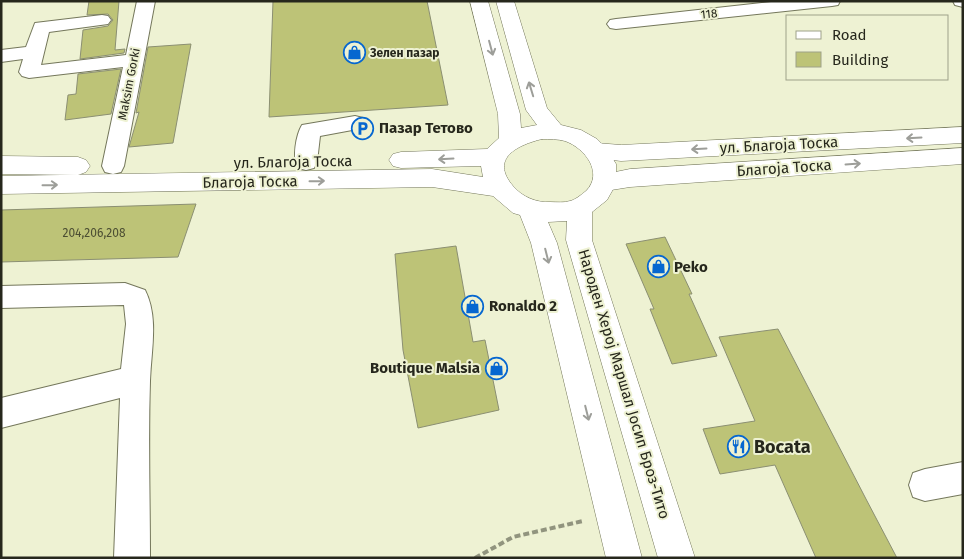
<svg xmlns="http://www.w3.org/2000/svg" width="964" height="559" font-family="'Fira Sans',sans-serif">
  <rect width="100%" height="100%" fill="#eef2d3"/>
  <g fill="#bdc377" stroke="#8b8f72">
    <polygon points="89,1 119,1 115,50 125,49 124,53 80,59 83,30 108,26 113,20 108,14 87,15"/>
    <polygon points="273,1 427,1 448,105 269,117"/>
    <polygon points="191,44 173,143 129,147 139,112 136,113 148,47"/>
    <polygon points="121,69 111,114 65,120 68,95 76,94 78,74"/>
    <polygon points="196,204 178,257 1,262 1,210"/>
    <polygon points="665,237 692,294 689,294 717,356 672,364 650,309 654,309 626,244"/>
    <polygon points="456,246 473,342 485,340 499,410 418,428 403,350 395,254"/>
    <polygon points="778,329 866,499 897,558 816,558 775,465 720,474 703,429 755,421 719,337"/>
  </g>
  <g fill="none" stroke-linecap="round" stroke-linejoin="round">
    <defs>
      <g id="minor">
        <polygon points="137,1 155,1 124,166 121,172 113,174 105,172 102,166 123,67 29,78 22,76 19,72 23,59 1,62 1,50 26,47 35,23 102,15 108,16 111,20 108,24 49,32 41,65 126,55"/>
        <polygon points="780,1 840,1 838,5 832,6 616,29 610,28 607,24 610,20 616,19"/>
        <polygon points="953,1 963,1 963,7 955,5"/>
        <path d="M355 116 363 118 366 123 363 128 320 136 317 162 314 168 306 170 298 168C292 158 296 135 302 125Z"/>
        <path d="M125 283 145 290C159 318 151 350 150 381 148 440 150 499 150 558H114L120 398 1 428V398L121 369 126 324 124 305 1 308V286Z"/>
        <polygon points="963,462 963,494 925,501 913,497 909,485 913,473 925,469"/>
      </g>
      <g id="tertiary">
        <polygon points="963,127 963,143 621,161 588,157 584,151 588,145 596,143 621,145"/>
        <polygon points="963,148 963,164 630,187 605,191 596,188 593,182 596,176 630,169"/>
      </g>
      <g id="secondary">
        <path d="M470 1H488L520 114 521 128 537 125 526 110 496 1H514L547 108 561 125 581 130 597 139 607 149 616 164V184L607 200 592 212V240L695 558H658L566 240 567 221 548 222 557 243 642 558H606L531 243 520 215 513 213 493 196 432 187 1 194V176L432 169 483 177 481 166 401 168 393 166 389 160 393 154 401 152 487 149 499 138 498 114ZM542 139C549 139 558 139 565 141 585 148 604 173 586 191 581 195 575 200 570 201 564 203 557 202 550 202 537 203 522 197 513 186 489 158 518 145 542 139Z"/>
        <polygon points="1,156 78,157 86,160 90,166 86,172 78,175 1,174"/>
      </g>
    </defs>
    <use href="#minor" stroke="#74775b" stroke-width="2"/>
    <use href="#tertiary" stroke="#74775b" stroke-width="1"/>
    <use href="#secondary" stroke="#74775b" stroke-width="1"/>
    <polyline stroke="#91947e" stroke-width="4" stroke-dasharray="6 3" stroke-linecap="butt" points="475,558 513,537 583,521"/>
    <use href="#minor" fill="#fff" fill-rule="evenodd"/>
    <use href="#tertiary" fill="#fff" fill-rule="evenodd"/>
    <use href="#secondary" fill="#fff" fill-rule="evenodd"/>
  </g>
  <defs><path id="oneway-shaft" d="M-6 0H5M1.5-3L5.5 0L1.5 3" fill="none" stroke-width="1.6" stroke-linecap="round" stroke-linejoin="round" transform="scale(1.25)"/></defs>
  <g stroke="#9d9e99">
    <use href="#oneway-shaft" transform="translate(491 48) rotate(75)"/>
    <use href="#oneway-shaft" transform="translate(531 89) rotate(-107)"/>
    <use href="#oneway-shaft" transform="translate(914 138) rotate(177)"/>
    <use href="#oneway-shaft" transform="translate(699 149) rotate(177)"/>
    <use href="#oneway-shaft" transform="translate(446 159) rotate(177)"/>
    <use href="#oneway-shaft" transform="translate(853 164) rotate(-4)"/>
    <use href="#oneway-shaft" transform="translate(317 181) rotate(-1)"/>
    <use href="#oneway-shaft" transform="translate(50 185) rotate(-1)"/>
    <use href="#oneway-shaft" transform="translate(547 256) rotate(76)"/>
    <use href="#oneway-shaft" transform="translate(587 413) rotate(76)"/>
  </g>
  <defs>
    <symbol id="shop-ring" viewBox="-11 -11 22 22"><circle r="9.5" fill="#eef2d3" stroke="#0667d0" stroke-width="1.5"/><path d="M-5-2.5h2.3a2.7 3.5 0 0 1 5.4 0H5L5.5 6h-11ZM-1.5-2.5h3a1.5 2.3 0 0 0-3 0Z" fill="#0667d0"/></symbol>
    <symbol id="parking-ring" viewBox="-11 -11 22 22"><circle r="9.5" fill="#eef2d3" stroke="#0667d0" stroke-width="1.5"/><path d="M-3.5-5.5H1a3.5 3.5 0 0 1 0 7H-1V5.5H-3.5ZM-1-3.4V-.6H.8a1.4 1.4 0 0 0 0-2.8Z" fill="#0667d0"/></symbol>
    <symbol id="restaurant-ring" viewBox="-11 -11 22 22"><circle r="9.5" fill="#eef2d3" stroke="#0667d0" stroke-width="1.5"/><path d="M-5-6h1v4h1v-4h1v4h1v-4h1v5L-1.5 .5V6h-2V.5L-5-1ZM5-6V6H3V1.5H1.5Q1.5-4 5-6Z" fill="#0667d0"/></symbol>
  </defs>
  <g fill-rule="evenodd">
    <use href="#shop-ring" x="342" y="40" width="25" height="25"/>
    <use href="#parking-ring" x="350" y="116" width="25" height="25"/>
    <use href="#shop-ring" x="646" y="254" width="25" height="25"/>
    <use href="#shop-ring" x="460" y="294" width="25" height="25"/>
    <use href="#shop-ring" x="484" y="356" width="25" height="25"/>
    <use href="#restaurant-ring" x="726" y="434" width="25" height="25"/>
  </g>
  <g text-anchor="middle" stroke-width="4" stroke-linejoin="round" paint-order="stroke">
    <g font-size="12" fill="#26271c" stroke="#eef2d3">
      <text transform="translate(709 14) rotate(-6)" y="4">118</text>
      <text transform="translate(129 84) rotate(-79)" y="4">Maksim Gorki</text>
    </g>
    <g font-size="12" font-weight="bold" fill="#26271c" stroke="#eef2d3" text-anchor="start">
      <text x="370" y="57">Зелен пазар</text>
    </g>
    <g font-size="12" fill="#4c4e33">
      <text x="94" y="237">204,206,208</text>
    </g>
    <g font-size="15" font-weight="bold" fill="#26271c" stroke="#eef2d3" text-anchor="start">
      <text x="379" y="133">Пазар Тетово</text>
      <text x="674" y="272">Peko</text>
      <text x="489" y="311">Ronaldo 2</text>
      <text x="480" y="373" text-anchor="end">Boutique Malsia</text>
    </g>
    <g font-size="15" fill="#26271c" stroke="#eef2d3">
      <text transform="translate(779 145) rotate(-3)" y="5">ул. Благоја Тоска</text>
      <text transform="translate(293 162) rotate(-1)" y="5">ул. Благоја Тоска</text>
      <text transform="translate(784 168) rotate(-4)" y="5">Благоја Тоска</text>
      <text transform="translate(250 182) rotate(-1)" y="5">Благоја Тоска</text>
      <text transform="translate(624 384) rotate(73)" y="5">Народен Херој Маршал Јосип Броз-Тито</text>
    </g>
    <g font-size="18" font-weight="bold" fill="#26271c" stroke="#eef2d3" text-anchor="start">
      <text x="754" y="453">Bocata</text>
    </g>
  </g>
  <rect width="964" height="559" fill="none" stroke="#26271c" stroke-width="5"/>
  <rect x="786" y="15" width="162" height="65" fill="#eef2d3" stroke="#9ea18a"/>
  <rect x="796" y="31" width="25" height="8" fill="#ffffff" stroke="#9ea18a"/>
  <text x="832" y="40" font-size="15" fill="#26271c">Road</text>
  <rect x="796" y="52" width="25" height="15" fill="#bdc377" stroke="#9ea18a"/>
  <text x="832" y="65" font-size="15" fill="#26271c">Building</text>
</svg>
